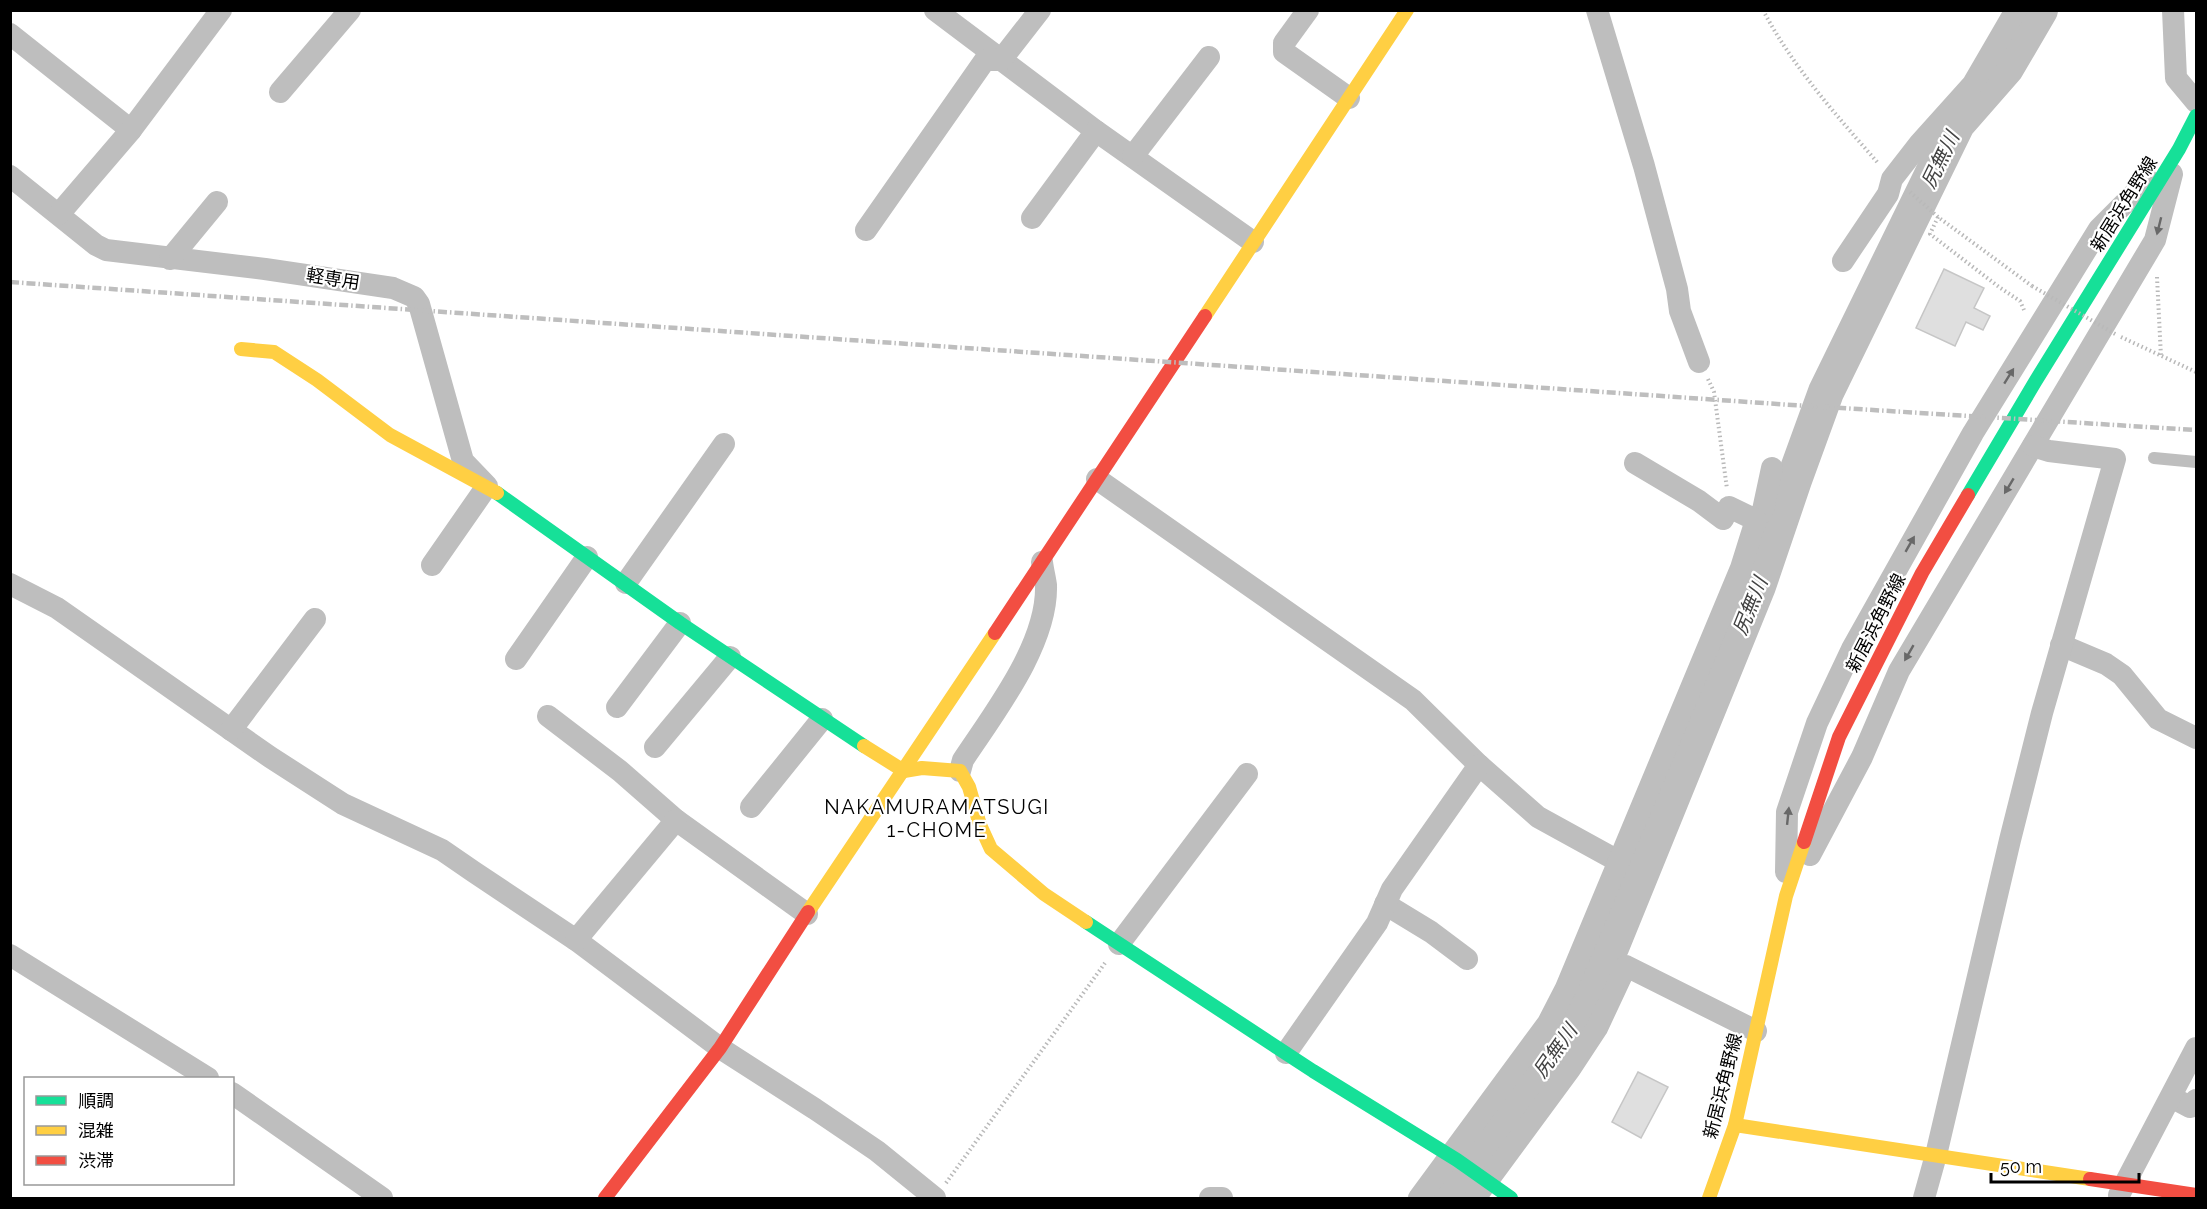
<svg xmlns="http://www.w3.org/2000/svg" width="2207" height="1209" font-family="Raleway,'Noto Sans JP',sans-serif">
  <rect width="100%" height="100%" fill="#fff"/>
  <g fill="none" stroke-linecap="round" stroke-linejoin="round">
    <polyline stroke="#bebebe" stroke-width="36" points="1451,1198 1577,1022 1612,945 1758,586 1794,480 1826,392 1957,124 2006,68 2040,10"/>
  </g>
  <g fill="#dfdfdf" stroke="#c6c6c6" stroke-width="1.5">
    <polygon points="1944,269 1984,288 1974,308 1990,316 1983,330 1966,322 1955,346 1916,328"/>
    <polygon points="1638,1072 1668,1087 1641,1138 1612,1122"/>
  </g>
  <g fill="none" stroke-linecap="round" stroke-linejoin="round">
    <g stroke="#b9b9b9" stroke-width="4" stroke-dasharray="1.5 3" stroke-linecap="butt">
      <path d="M1763 10C1792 66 1837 116 1878 163"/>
      <polyline points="1910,192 1938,217 2032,286"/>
      <polyline points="1938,217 1930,234 1999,287 2020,301 2024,310"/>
      <polyline points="2157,277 2161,357"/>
      <polyline points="2121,337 2196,372"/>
      <polyline points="1708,379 1714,392 1727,489"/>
      <polyline points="946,1183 1105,963"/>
    </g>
    <polyline stroke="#bebebe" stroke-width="12" points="2154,458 2196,462"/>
    <g stroke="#bebebe" stroke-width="22">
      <polyline points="935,10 1096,131 1253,242"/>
      <polyline points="1308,10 1284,43 1284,52 1349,98"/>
      <polyline points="1597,10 1644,166 1677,289 1680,311 1699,362"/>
      <polyline points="2173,10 2176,78 2196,102"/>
      <polyline points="10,34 131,130"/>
      <polyline points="280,92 350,10"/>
      <polyline points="1133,156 1209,57"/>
      <polyline points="10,176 96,245 106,250 265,269 393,288 414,297 419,304 463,461 487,486 432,565"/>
      <polyline points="59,214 131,130 221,10"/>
      <polyline points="1032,218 1096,131"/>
      <polyline points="866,230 985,60 1001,60 1040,10"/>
      <polyline points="170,259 217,202"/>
      <polyline points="1843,261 1888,194 1892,179 1920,143 1973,84 2016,10"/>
      <polyline points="1097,479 1413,700 1479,765 1538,817 1618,861"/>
      <polyline points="1756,520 1763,510 1772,468"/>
      <polyline points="626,583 724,444"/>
      <polyline points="10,584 57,608 270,757 343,804 442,850 474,872 576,940 720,1048 815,1109 877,1151 935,1198"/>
      <polyline points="2061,645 2106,664 2122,675 2158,719 2196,738"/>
      <polyline points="516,659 587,557"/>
      <polyline points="617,707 680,623"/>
      <polyline points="548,716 620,771 676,820 807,914"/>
      <polyline points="231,730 315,619"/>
      <polyline points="655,747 730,657"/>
      <path d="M960 771 963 760C994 713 1048 644 1046 585 1045 578 1043 570 1042 562"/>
      <polyline points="751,807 822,719"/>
      <polyline points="1810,855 1862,757 1899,671 2155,240 2172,174"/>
      <polyline points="1786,872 1787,812 1817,723 1852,649 1973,433 2099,229 2148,180"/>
      <polyline points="1385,904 1431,932 1467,959"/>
      <polyline points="576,940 676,820"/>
      <polyline points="1119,944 1247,774"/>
      <polyline points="10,955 208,1078"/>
      <polyline points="1286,1053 1377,923 1392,889 1479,765"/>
      <polyline points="232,1093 382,1198"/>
      <polyline points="2171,1097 2190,1107 2196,1100"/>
      <polyline points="2119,1195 2196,1048"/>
      <polyline points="1210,1198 1222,1198"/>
      <polyline points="1419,1198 1548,1023 1566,988 1741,568 1756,520 1729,507 1723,519 1699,501 1635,463"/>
      <polyline points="1475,1198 1570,1069 1597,1028 1626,966 1756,1031"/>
      <polyline points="1924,1198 1936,1155 2010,840 2042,713 2115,459 2049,451 2033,446"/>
    </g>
    <g stroke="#16e098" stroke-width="14">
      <polyline points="497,493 680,623 864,746"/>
      <polyline points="1968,495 2035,382 2179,149 2196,116"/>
      <polyline points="1086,922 1313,1071 1457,1160 1511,1198"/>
    </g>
    <g stroke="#ffcf43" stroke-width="14">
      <polyline points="1205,316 1407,10"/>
      <polyline points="241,349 274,352 317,380 390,435 497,493"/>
      <polyline points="864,746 904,771 922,768 960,771 969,787 980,825 991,849 1044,894 1086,922"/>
      <polyline points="808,912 995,633"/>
      <polyline points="1735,1125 2090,1179"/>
      <polyline points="1709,1198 1735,1125 1786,896 1804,842"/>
    </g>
    <g stroke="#f24e42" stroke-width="14">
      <polyline points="995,633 1205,316"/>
      <polyline points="1804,842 1839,737 1922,573 1968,495"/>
      <polyline points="2090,1179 2196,1195"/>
      <polyline points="605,1198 720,1048 808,912"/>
    </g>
    <polyline stroke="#bebebe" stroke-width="4.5" stroke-dasharray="9 3 1.5 3" stroke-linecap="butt" points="10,282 1792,405 2196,430"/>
    <polyline stroke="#b9b9b9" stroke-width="4" stroke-dasharray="1.5 3" stroke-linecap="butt" points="2032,286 2117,335"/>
  </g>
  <defs><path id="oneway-solid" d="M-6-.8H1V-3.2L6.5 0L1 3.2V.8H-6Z" transform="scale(1.5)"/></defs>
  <g fill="#686868">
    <use href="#oneway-solid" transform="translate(2159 226) rotate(104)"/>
    <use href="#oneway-solid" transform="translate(2009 376) rotate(-58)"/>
    <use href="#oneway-solid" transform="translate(2009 486) rotate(121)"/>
    <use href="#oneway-solid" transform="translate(1910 544) rotate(-60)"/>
    <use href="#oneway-solid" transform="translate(1909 653) rotate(120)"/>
    <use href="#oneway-solid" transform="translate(1788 816) rotate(-84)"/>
  </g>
  <g text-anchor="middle" stroke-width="4.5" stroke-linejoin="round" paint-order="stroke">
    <g font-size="18" fill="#000" stroke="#fff">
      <text transform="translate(2124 204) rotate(-58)" y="6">新居浜角野線</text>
      <text transform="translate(333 279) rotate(9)" y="6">軽専用</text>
      <text transform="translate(1876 623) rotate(-63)" y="6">新居浜角野線</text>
      <text transform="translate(1723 1086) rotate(-76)" y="6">新居浜角野線</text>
    </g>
    <g font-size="20" font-style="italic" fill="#434343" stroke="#fff">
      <text transform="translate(1940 160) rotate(-64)" y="7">尻無川</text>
      <text transform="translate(1750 606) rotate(-68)" y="7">尻無川</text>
      <text transform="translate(1555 1051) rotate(-55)" y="7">尻無川</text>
    </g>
    <g font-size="20" letter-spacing="1.5" fill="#000" stroke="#fff">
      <text x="937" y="814">NAKAMURAMATSUGI<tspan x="937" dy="23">1-CHOME</tspan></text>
    </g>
  </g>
  <rect width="2207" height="1209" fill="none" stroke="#000000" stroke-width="24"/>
  <rect x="24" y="1077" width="210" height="108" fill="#ffffff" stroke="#999999" stroke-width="1.5"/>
  <rect x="36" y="1096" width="30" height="9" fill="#16e098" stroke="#999999" stroke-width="1.5"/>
  <text x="78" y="1107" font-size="18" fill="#000000">順調</text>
  <rect x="36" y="1126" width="30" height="9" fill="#ffcf43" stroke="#999999" stroke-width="1.5"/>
  <text x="78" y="1137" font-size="18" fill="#000000">混雑</text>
  <rect x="36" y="1156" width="30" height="9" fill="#f24e42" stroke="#999999" stroke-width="1.5"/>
  <text x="78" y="1167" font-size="18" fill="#000000">渋滞</text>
  <path d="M1991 1173v9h148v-9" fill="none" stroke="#000000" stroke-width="3"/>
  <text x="2000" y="1173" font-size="18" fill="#000000" stroke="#ffffff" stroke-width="4.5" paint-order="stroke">50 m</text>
</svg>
